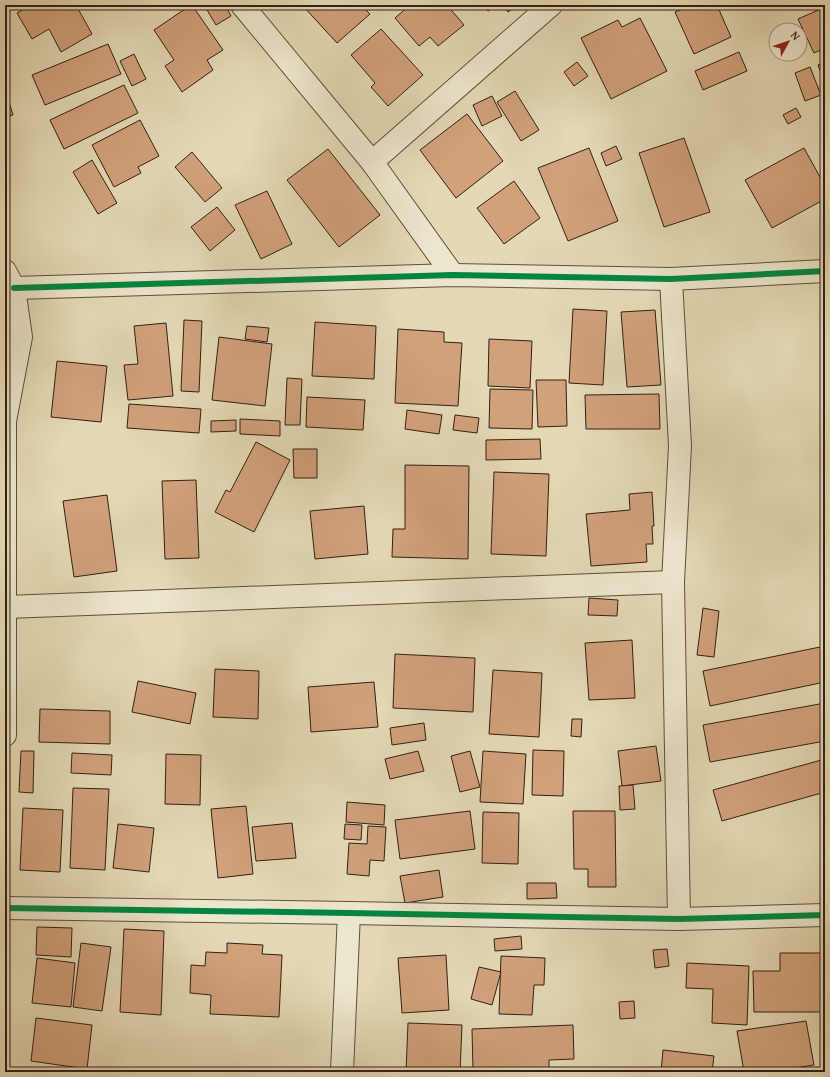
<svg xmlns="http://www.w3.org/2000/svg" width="830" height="1077" font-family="'Gentium Book Plus',serif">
  <rect width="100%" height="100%" fill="#e4d9b4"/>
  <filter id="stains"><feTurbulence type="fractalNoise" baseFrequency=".005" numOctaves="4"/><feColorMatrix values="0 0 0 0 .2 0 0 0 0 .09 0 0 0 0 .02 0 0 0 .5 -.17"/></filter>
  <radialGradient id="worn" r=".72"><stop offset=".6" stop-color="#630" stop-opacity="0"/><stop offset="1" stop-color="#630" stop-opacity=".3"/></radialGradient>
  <g fill="#d1a17b" stroke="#321f18">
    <polygon points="31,5 76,5 92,34 61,52 49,29 32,39 17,13"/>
    <polygon points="191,5 192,5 223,50 207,60 213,70 182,92 165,66 174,60 154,30"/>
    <polygon points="204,5 225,5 231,16 216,25"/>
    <polygon points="302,5 361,5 370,14 337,43"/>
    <polygon points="410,5 447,5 464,25 438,46 430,37 419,46 395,18"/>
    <polygon points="484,5 497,5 488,11"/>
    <polygon points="502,5 517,5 508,12"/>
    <polygon points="692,5 717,5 731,37 694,54 675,12"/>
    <polygon points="825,7 825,48 814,53 798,19"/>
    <polygon points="640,18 667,71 611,99 581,38 618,20 622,27"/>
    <polygon points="381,29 423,75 388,106 371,87 375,83 351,55"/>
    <polygon points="108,44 121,74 45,105 32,75"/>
    <polygon points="739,52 747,71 703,90 695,71"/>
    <polygon points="134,54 146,79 132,86 120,61"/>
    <polygon points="577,62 588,76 574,86 564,72"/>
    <polygon points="825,62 825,83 818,65"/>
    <polygon points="810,67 821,95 805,101 795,73"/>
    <polygon points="124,85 138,113 64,149 50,120"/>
    <polygon points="5,89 13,115 5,117"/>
    <polygon points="515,91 539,130 521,141 497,102"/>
    <polygon points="492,96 502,116 482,126 473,105"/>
    <polygon points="796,108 801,117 788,124 783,115"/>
    <polygon points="467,114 503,161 456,198 420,150"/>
    <polygon points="140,120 159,156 138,167 141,173 114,187 92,145"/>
    <polygon points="684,138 710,212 664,227 639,153"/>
    <polygon points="616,146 622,159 606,166 601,153"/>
    <polygon points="589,148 618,221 568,241 538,168"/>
    <polygon points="804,148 825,186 825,199 772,228 745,180"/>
    <polygon points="328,149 380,215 339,247 287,180"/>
    <polygon points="192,152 222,188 205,202 175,167"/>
    <polygon points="92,160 117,203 98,214 73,172"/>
    <polygon points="514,181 540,218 504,244 477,208"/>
    <polygon points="267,191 292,244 261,259 235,205"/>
    <polygon points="217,207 235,230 210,251 191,227"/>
    <polygon points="573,309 607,311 603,385 569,383"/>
    <polygon points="655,310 661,385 627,387 621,312"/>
    <polygon points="184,320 202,321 199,392 181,391"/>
    <polygon points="315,322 376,326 374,379 312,376"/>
    <polygon points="166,323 173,396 128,400 124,365 138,364 134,326"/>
    <polygon points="247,326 269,328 267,342 245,339"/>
    <polygon points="398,329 444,332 444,342 462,343 458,406 395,403"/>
    <polygon points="219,337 272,344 265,406 212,400"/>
    <polygon points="489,339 532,341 530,388 488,386"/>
    <polygon points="57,361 107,366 101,422 51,417"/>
    <polygon points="287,378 302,379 300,425 285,425"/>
    <polygon points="536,380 566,380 567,426 538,427"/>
    <polygon points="490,389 533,390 532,429 489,428"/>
    <polygon points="659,394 660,429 586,429 585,395"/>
    <polygon points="307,397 365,400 363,430 306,427"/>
    <polygon points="129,404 201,409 199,433 127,428"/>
    <polygon points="407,410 442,415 439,434 405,429"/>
    <polygon points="455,415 479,418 477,433 453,430"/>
    <polygon points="240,419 280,421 280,436 240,434"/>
    <polygon points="236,420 236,431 211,432 211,421"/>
    <polygon points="540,439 541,459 486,460 486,440"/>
    <polygon points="256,442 290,460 254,532 215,512 226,490 230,492"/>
    <polygon points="293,449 317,449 317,478 294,478"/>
    <polygon points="405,465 469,466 468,559 392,557 393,529 405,529"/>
    <polygon points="494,472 549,474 546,556 491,554"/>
    <polygon points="196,480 199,558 165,559 162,481"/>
    <polygon points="652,492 654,526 652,526 653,544 646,544 647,562 591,566 586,514 630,510 629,494"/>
    <polygon points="107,495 117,571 74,577 63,501"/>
    <polygon points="364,506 368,554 315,559 310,511"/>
    <polygon points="589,598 618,600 617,616 588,615"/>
    <polygon points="703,608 719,611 714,657 697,655"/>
    <polygon points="632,640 635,698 589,700 585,643"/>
    <polygon points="825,646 825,682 710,706 703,671"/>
    <polygon points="395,654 475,658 473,712 393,708"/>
    <polygon points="215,669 259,671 258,719 213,717"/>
    <polygon points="493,670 542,673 539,737 489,734"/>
    <polygon points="138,681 196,693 190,724 132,712"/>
    <polygon points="374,682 378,727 311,732 308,687"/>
    <polygon points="825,703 825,741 710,762 703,725"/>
    <polygon points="40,709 110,711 110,744 39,742"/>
    <polygon points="572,719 582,719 581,737 571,736"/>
    <polygon points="424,723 426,740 392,745 390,728"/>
    <polygon points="656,746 661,781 622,786 618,751"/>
    <polygon points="533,750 564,751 563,796 532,795"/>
    <polygon points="21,751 34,751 33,793 19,792"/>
    <polygon points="418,751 424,771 390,779 385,759"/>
    <polygon points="470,751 480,787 460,792 451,756"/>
    <polygon points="483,751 526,754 523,804 480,802"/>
    <polygon points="72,753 112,755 111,775 71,773"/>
    <polygon points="166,754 201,755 200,805 165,804"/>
    <polygon points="825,759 825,792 722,821 713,790"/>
    <polygon points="633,785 635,809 620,810 619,786"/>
    <polygon points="73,788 109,789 105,870 70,868"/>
    <polygon points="347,802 385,805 384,825 346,822"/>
    <polygon points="246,806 253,874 218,878 211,809"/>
    <polygon points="23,808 63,810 60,872 20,870"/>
    <polygon points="470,811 475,849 400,859 395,820"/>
    <polygon points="573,811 615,811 616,887 588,887 588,869 574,869"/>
    <polygon points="483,812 519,813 518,864 482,863"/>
    <polygon points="292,823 296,858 256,861 252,827"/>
    <polygon points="118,824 154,828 149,872 113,868"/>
    <polygon points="345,824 362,825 361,840 344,839"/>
    <polygon points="368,826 386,827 384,861 370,860 369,876 347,874 349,843 367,844"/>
    <polygon points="439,870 443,897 405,903 400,876"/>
    <polygon points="527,883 556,883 557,898 527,899"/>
    <polygon points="37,927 72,928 71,957 36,955"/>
    <polygon points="124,929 164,931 161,1015 120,1012"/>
    <polygon points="521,936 522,949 495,951 494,939"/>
    <polygon points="81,943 111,947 102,1011 73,1007"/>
    <polygon points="227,943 263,945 262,954 282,955 279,1017 210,1014 211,995 190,993 191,965 205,966 206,952 227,953"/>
    <polygon points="667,949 669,966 655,968 653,950"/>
    <polygon points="780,953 822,953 822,1012 754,1012 753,971 780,971"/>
    <polygon points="446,955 449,1010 402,1013 398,958"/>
    <polygon points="501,956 545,958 544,985 534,985 532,1015 499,1014"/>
    <polygon points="37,958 75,963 71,1007 32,1003"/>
    <polygon points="687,963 749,966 747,1025 712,1023 713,989 686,988"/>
    <polygon points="479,967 501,972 492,1005 471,999"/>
    <polygon points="634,1001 635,1018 620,1019 619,1002"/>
    <polygon points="36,1018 92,1025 87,1069 31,1061"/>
    <polygon points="806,1021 814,1065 770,1072 744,1072 737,1031"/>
    <polygon points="408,1023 462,1025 460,1072 406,1072"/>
    <polygon points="573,1025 574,1059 549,1060 549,1072 473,1072 472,1029"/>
    <polygon points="663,1050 714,1056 712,1072 661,1072"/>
  </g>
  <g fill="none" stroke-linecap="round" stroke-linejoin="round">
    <defs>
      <g id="street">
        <polyline points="242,5 372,162 453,275"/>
        <polyline points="372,162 551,5"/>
        <polyline points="5,271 14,288 21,337 5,421 5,735"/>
        <polyline points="671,279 680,446 673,582 679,919"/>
        <polyline points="14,288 453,275 671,279 825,271"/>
        <polyline points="6,607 673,582"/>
        <polyline points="5,908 349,913 679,919 825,915"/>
        <polyline points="342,1072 349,913"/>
      </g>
    </defs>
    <use href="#street" stroke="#5e4e3f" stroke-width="24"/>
    <use href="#street" stroke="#ede6ce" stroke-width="22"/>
    <defs>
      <g id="cycleway">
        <polyline points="14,288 453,275 671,279 825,271"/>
        <polyline points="5,908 349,913 679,919 825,915"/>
      </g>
    </defs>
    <use href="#cycleway" stroke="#ede6ce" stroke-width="8"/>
    <use href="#cycleway" stroke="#00873e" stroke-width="6"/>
  </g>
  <rect width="830" height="1077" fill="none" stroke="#e4d9b4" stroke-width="20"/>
  <rect x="6" y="6" width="818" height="1065" fill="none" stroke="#321f18" stroke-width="2"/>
  <rect x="10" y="10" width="810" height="1057" fill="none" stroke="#321f18"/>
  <g transform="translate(788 42) rotate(50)"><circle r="19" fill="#ede6ce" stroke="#a29685"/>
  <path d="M0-3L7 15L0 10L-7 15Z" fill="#8f2418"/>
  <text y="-6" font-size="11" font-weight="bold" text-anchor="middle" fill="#321f18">N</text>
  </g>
  <rect width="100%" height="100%" filter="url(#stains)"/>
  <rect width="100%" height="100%" fill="url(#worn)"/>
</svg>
